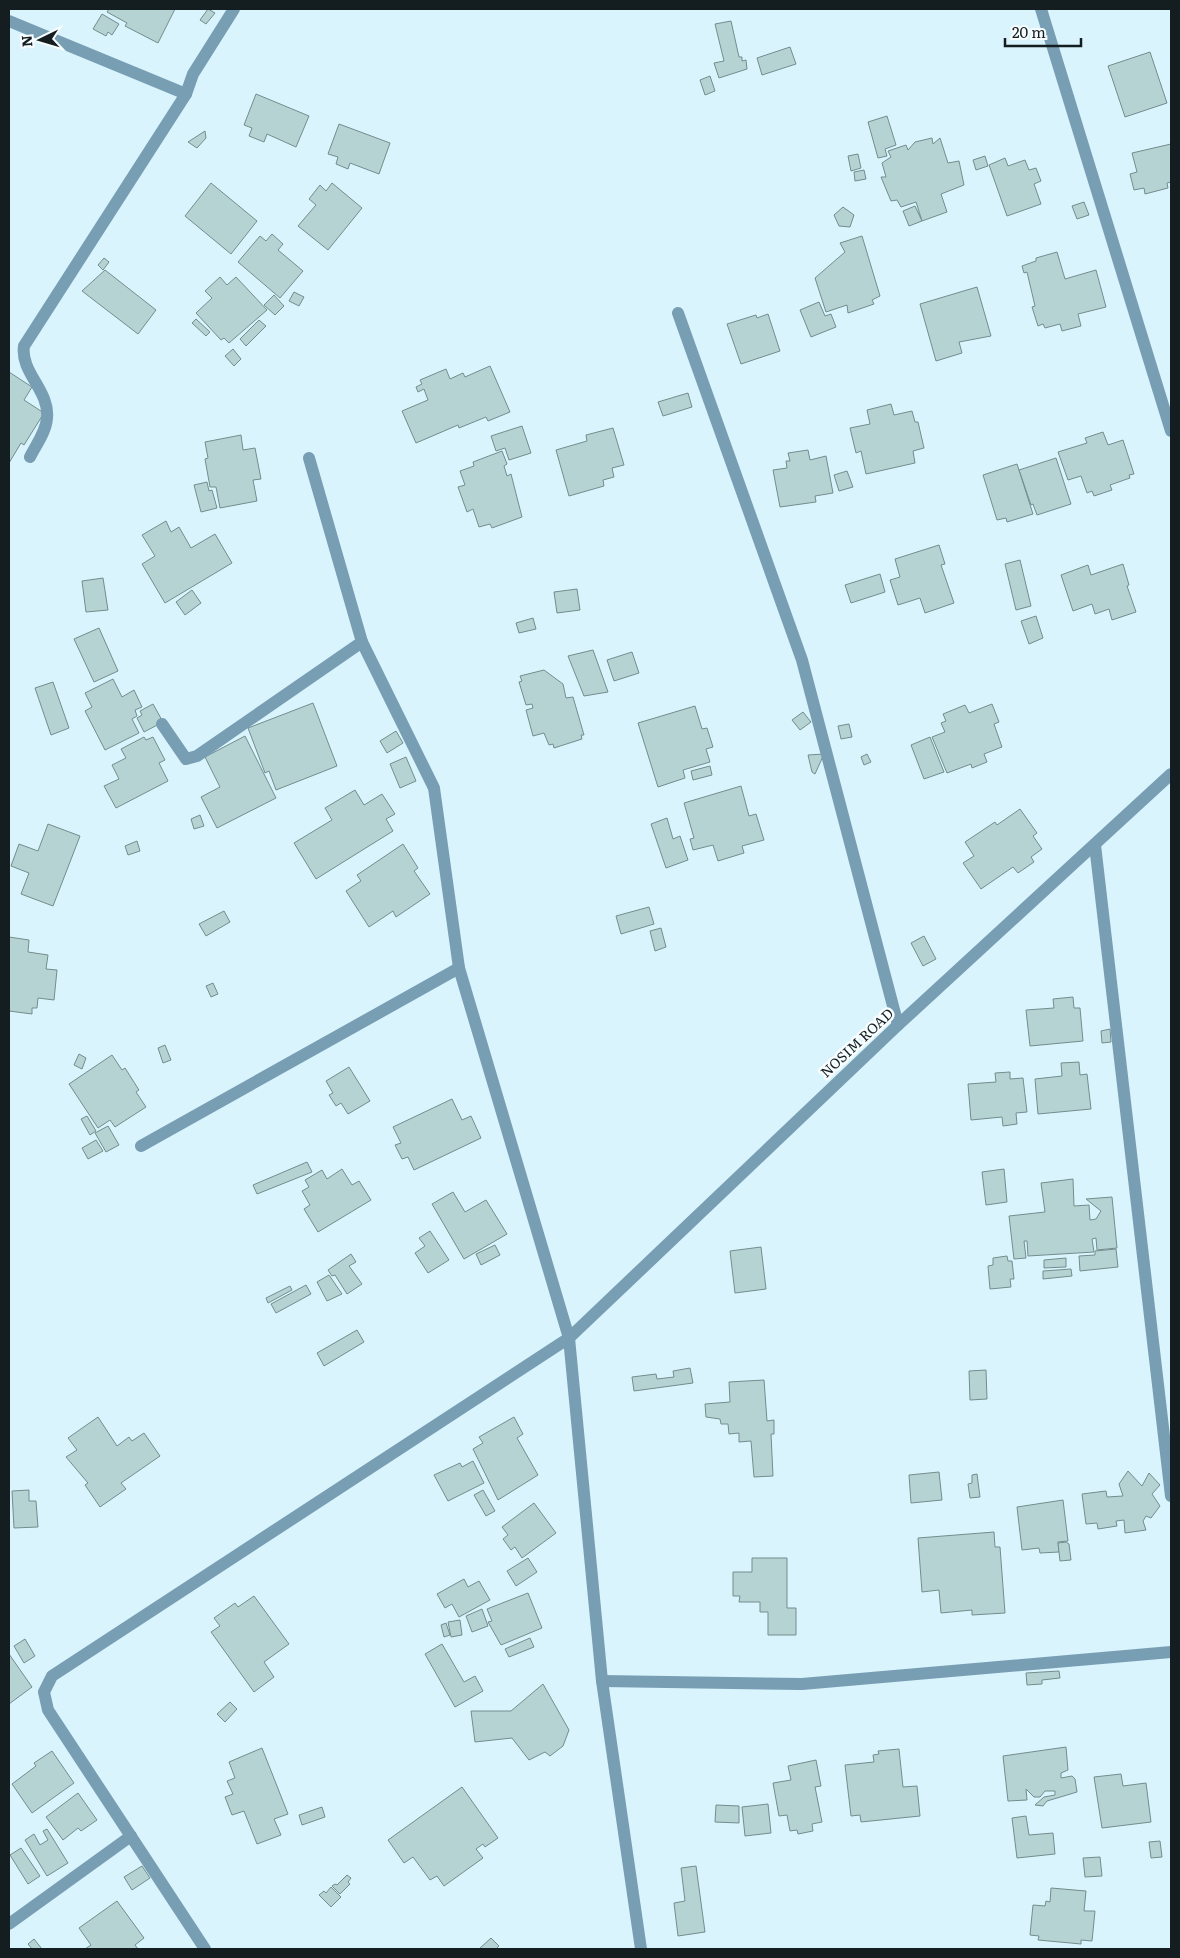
<svg xmlns="http://www.w3.org/2000/svg" width="1180" height="1958" font-family="Literata,serif">
  <rect width="100%" height="100%" fill="#d9f4fc"/>
  <g fill="#b6d3d3" stroke="#738d8e">
    <polygon points="109,9 175,9 158,43 125,26 127,23 107,12"/>
    <polygon points="208,9 215,13 206,24 200,20"/>
    <polygon points="102,14 119,24 112,35 108,32 106,36 93,29"/>
    <polygon points="731,21 739,57 742,57 742,61 746,60 747,69 719,78 714,63 724,61 715,24"/>
    <polygon points="790,47 796,64 762,75 757,58"/>
    <polygon points="1150,52 1167,103 1125,117 1108,66"/>
    <polygon points="710,76 715,91 705,95 700,80"/>
    <polygon points="256,94 309,116 296,147 267,134 264,142 249,136 252,128 244,125"/>
    <polygon points="887,116 896,145 885,149 887,156 878,158 868,122"/>
    <polygon points="339,124 390,143 379,174 350,163 348,169 336,164 338,157 328,154"/>
    <polygon points="205,131 206,138 197,148 188,142"/>
    <polygon points="932,138 933,144 940,138 948,163 959,161 964,185 941,194 947,212 922,221 916,202 901,207 897,200 891,201 881,177 886,177 882,163 891,157 888,151 906,145 908,150 915,142"/>
    <polygon points="1171,144 1171,182 1167,183 1168,188 1145,194 1144,188 1134,190 1130,174 1137,172 1132,153"/>
    <polygon points="858,154 861,168 851,171 848,156"/>
    <polygon points="985,156 988,166 976,170 973,160"/>
    <polygon points="1005,158 1008,166 1025,160 1029,170 1036,168 1041,181 1034,184 1041,204 1007,216 989,165"/>
    <polygon points="864,170 866,179 855,181 854,172"/>
    <polygon points="211,183 257,221 231,254 185,216"/>
    <polygon points="332,183 362,208 328,250 298,226 316,205 309,199 320,185 326,191"/>
    <polygon points="1084,202 1089,215 1077,219 1072,206"/>
    <polygon points="915,206 922,221 909,226 903,211"/>
    <polygon points="843,207 854,215 850,227 839,226 834,215"/>
    <polygon points="272,234 283,244 278,250 303,271 280,298 238,262 260,236 266,241"/>
    <polygon points="862,236 880,296 872,300 874,304 848,313 847,305 826,312 815,278 845,252 840,243"/>
    <polygon points="1057,252 1065,279 1096,270 1106,307 1078,314 1081,326 1062,331 1060,324 1045,328 1043,324 1038,326 1032,307 1035,306 1027,272 1024,273 1022,266 1036,261 1036,258"/>
    <polygon points="104,258 109,262 103,270 98,265"/>
    <polygon points="105,270 156,310 138,334 82,291"/>
    <polygon points="220,277 227,285 236,277 267,310 229,343 224,338 221,340 196,313 212,298 205,291"/>
    <polygon points="977,287 991,336 959,342 962,353 936,361 920,304"/>
    <polygon points="294,292 304,297 299,306 289,301"/>
    <polygon points="274,295 284,306 275,315 264,305"/>
    <polygon points="819,302 825,316 831,314 836,327 811,337 800,310"/>
    <polygon points="768,314 780,351 741,364 727,324 756,315 757,318"/>
    <polygon points="196,319 210,332 206,336 192,323"/>
    <polygon points="259,320 266,326 246,346 240,339"/>
    <polygon points="233,349 241,359 234,366 225,356"/>
    <polygon points="490,366 510,412 488,421 486,417 459,428 458,425 416,443 402,411 428,400 424,389 418,392 416,387 422,384 420,380 446,369 450,379 463,373 465,377"/>
    <polygon points="9,372 32,387 24,400 44,413 24,445 21,443 9,463"/>
    <polygon points="688,393 692,407 663,416 658,402"/>
    <polygon points="891,404 894,415 912,411 915,422 918,422 924,448 913,451 915,463 866,474 861,451 856,453 850,428 870,424 867,410"/>
    <polygon points="522,426 531,453 509,460 505,448 496,451 491,436"/>
    <polygon points="613,428 624,465 612,468 614,477 603,480 604,486 569,496 556,450 587,441 586,435"/>
    <polygon points="1103,432 1108,445 1123,440 1134,474 1129,475 1130,478 1110,485 1112,490 1094,496 1092,491 1087,493 1081,476 1068,480 1058,452 1087,443 1085,438"/>
    <polygon points="241,435 243,450 255,448 261,479 253,480 257,501 220,508 216,487 210,487 205,459 208,458 205,442"/>
    <polygon points="808,450 810,460 826,456 833,493 815,496 816,502 780,507 773,470 787,468 786,461 790,461 788,453"/>
    <polygon points="502,451 507,464 504,466 507,476 511,474 522,517 492,528 490,524 479,527 473,509 467,512 458,487 465,485 460,471 474,466 473,462"/>
    <polygon points="1056,458 1071,504 1037,515 1033,504 1031,505 1019,470"/>
    <polygon points="1017,464 1033,514 1007,522 1006,518 997,520 983,475"/>
    <polygon points="847,471 853,487 839,491 834,475"/>
    <polygon points="207,482 209,491 212,490 217,508 201,512 194,485"/>
    <polygon points="166,521 171,532 179,527 191,548 215,534 232,563 165,603 142,564 155,556 142,535"/>
    <polygon points="939,545 945,564 941,565 954,603 925,613 920,598 898,605 890,580 900,577 895,559"/>
    <polygon points="1020,560 1031,606 1016,610 1005,564"/>
    <polygon points="1123,564 1129,585 1127,586 1136,612 1112,620 1109,609 1095,614 1092,604 1073,611 1061,575 1088,565 1091,575"/>
    <polygon points="880,574 885,592 851,603 845,585"/>
    <polygon points="103,578 108,610 86,612 82,581"/>
    <polygon points="577,589 580,610 557,613 554,592"/>
    <polygon points="192,590 201,603 185,615 176,602"/>
    <polygon points="1036,616 1043,638 1029,644 1021,621"/>
    <polygon points="533,618 536,629 519,633 516,623"/>
    <polygon points="99,628 118,671 94,682 74,639"/>
    <polygon points="593,650 608,692 584,696 568,656"/>
    <polygon points="632,652 639,673 614,681 607,660"/>
    <polygon points="544,670 563,684 566,698 573,697 584,735 581,735 582,739 554,748 553,744 549,745 544,733 533,736 526,710 533,708 532,704 526,705 519,682 522,681 520,676"/>
    <polygon points="113,679 122,697 134,690 142,707 135,710 137,716 132,719 139,733 105,750 85,711 92,707 85,693"/>
    <polygon points="53,682 69,728 51,735 35,688"/>
    <polygon points="313,703 337,766 276,790 269,771 265,773 248,728"/>
    <polygon points="153,704 163,722 144,732 137,718 142,715 140,711"/>
    <polygon points="992,704 999,722 994,724 1002,747 984,754 987,762 972,768 971,764 947,773 932,737 945,732 941,723 946,721 943,714 965,705 969,713"/>
    <polygon points="695,706 702,729 707,728 713,747 706,749 710,762 683,770 685,778 658,787 638,723"/>
    <polygon points="803,712 811,722 800,730 792,720"/>
    <polygon points="849,724 852,737 841,739 838,726"/>
    <polygon points="396,731 403,743 387,753 380,741"/>
    <polygon points="245,736 276,798 217,828 201,797 220,787 205,757"/>
    <polygon points="144,737 146,740 153,737 165,760 159,763 168,781 116,808 104,786 119,779 112,765 126,758 121,749"/>
    <polygon points="930,737 944,772 924,779 911,745"/>
    <polygon points="824,754 815,774 812,772 808,755"/>
    <polygon points="867,754 871,762 864,765 861,757"/>
    <polygon points="406,757 416,781 400,788 390,764"/>
    <polygon points="710,766 712,775 693,780 691,771"/>
    <polygon points="741,786 749,816 756,814 764,840 742,846 744,853 718,861 713,845 693,850 690,839 694,838 684,803"/>
    <polygon points="355,790 364,805 382,794 395,814 386,819 393,831 316,879 294,843 332,820 325,808"/>
    <polygon points="1020,809 1037,833 1033,836 1042,849 1031,857 1034,862 1018,873 1013,867 981,889 963,863 974,856 965,842 995,822 997,825"/>
    <polygon points="200,815 204,826 194,829 191,819"/>
    <polygon points="667,818 673,839 680,836 688,860 666,868 651,824"/>
    <polygon points="48,824 80,836 53,906 21,894 29,873 11,866 19,844 38,851"/>
    <polygon points="137,841 140,851 128,855 125,846"/>
    <polygon points="403,844 418,868 414,871 430,894 396,917 393,911 369,927 346,891 361,881 357,875"/>
    <polygon points="649,907 654,924 621,934 616,916"/>
    <polygon points="224,911 230,922 206,936 199,924"/>
    <polygon points="661,928 666,947 655,951 650,931"/>
    <polygon points="924,936 936,959 923,966 911,943"/>
    <polygon points="9,937 29,940 28,952 48,955 46,969 57,970 54,1000 38,998 37,1008 32,1008 32,1014 9,1011"/>
    <polygon points="213,983 218,994 211,997 206,986"/>
    <polygon points="1073,997 1074,1008 1080,1008 1083,1041 1030,1046 1026,1010 1054,1008 1053,999"/>
    <polygon points="1110,1029 1111,1042 1102,1043 1101,1031"/>
    <polygon points="165,1045 171,1060 163,1063 158,1048"/>
    <polygon points="79,1054 86,1058 82,1069 74,1065"/>
    <polygon points="112,1055 122,1070 125,1068 139,1090 136,1092 146,1107 115,1127 110,1120 98,1128 69,1084"/>
    <polygon points="1079,1062 1080,1075 1087,1074 1091,1109 1038,1114 1035,1079 1062,1076 1061,1063"/>
    <polygon points="349,1067 370,1101 348,1114 341,1103 336,1106 329,1095 333,1093 326,1081"/>
    <polygon points="1010,1072 1010,1079 1023,1078 1027,1112 1016,1113 1017,1124 1003,1126 1002,1117 971,1120 968,1084 996,1082 995,1073"/>
    <polygon points="452,1099 462,1120 471,1116 481,1138 414,1170 408,1157 402,1159 395,1145 401,1143 393,1127"/>
    <polygon points="87,1116 96,1131 90,1135 81,1119"/>
    <polygon points="108,1126 119,1145 106,1152 95,1133"/>
    <polygon points="96,1140 103,1151 88,1159 82,1148"/>
    <polygon points="307,1162 312,1172 257,1194 253,1185"/>
    <polygon points="342,1169 352,1185 359,1181 371,1200 318,1232 304,1209 310,1205 302,1191 309,1187 305,1180 322,1170 327,1179"/>
    <polygon points="1004,1169 1007,1202 986,1205 982,1172"/>
    <polygon points="1073,1179 1074,1206 1089,1205 1090,1220 1096,1219 1101,1211 1086,1199 1112,1197 1117,1248 1097,1250 1096,1238 1092,1239 1094,1252 1028,1256 1027,1241 1024,1241 1026,1258 1014,1259 1009,1216 1045,1212 1041,1183"/>
    <polygon points="453,1192 465,1212 486,1200 507,1234 464,1259 432,1204"/>
    <polygon points="430,1231 449,1260 428,1273 415,1253 425,1246 419,1238"/>
    <polygon points="495,1245 500,1255 481,1265 476,1254"/>
    <polygon points="761,1247 766,1289 735,1293 730,1251"/>
    <polygon points="1116,1249 1118,1267 1080,1271 1079,1256 1095,1255 1095,1251"/>
    <polygon points="351,1254 356,1262 349,1266 362,1284 347,1294 335,1275 332,1276 328,1270"/>
    <polygon points="1007,1256 1008,1261 1012,1261 1014,1279 1010,1279 1011,1287 990,1289 988,1266 993,1265 993,1258"/>
    <polygon points="1066,1258 1066,1267 1044,1268 1044,1260"/>
    <polygon points="1071,1269 1072,1276 1043,1279 1043,1271"/>
    <polygon points="329,1275 342,1294 327,1301 317,1282"/>
    <polygon points="306,1285 311,1294 276,1313 271,1304"/>
    <polygon points="290,1286 292,1290 268,1303 266,1298"/>
    <polygon points="357,1330 364,1342 324,1366 317,1353"/>
    <polygon points="690,1368 693,1383 634,1391 632,1377 656,1374 657,1379 674,1377 673,1371"/>
    <polygon points="986,1370 987,1399 970,1400 969,1371"/>
    <polygon points="764,1380 767,1421 774,1420 774,1434 771,1434 773,1476 754,1477 751,1441 739,1442 739,1433 729,1434 728,1424 721,1424 720,1419 706,1417 705,1404 730,1402 729,1382"/>
    <polygon points="98,1417 117,1446 129,1437 132,1441 144,1433 160,1456 121,1483 126,1489 100,1507 85,1485 88,1483 66,1457 77,1450 68,1438"/>
    <polygon points="514,1417 523,1434 517,1438 538,1475 498,1500 473,1449 483,1443 479,1437"/>
    <polygon points="473,1461 484,1483 448,1501 434,1475 460,1463 462,1467"/>
    <polygon points="1128,1471 1142,1486 1149,1473 1160,1485 1152,1494 1160,1506 1151,1518 1146,1516 1143,1521 1146,1530 1125,1533 1124,1520 1116,1521 1117,1526 1098,1529 1097,1523 1086,1524 1082,1494 1106,1491 1107,1497 1123,1496 1119,1484"/>
    <polygon points="939,1472 942,1500 911,1503 909,1475"/>
    <polygon points="977,1474 980,1497 970,1498 968,1484 972,1483 972,1475"/>
    <polygon points="29,1490 29,1501 36,1501 38,1527 14,1528 12,1491"/>
    <polygon points="483,1490 495,1511 486,1516 474,1495"/>
    <polygon points="1063,1500 1068,1541 1058,1542 1059,1552 1040,1553 1039,1548 1022,1550 1017,1507"/>
    <polygon points="534,1503 556,1533 522,1558 515,1547 511,1550 503,1539 508,1535 502,1527"/>
    <polygon points="994,1532 995,1547 1000,1547 1005,1613 972,1615 972,1610 941,1613 939,1590 922,1592 918,1538"/>
    <polygon points="1066,1542 1069,1544 1071,1560 1060,1561 1058,1543"/>
    <polygon points="528,1558 537,1572 516,1586 507,1571"/>
    <polygon points="752,1558 787,1558 787,1608 796,1608 796,1635 768,1635 768,1612 760,1612 760,1602 739,1602 740,1596 733,1596 733,1572 752,1572"/>
    <polygon points="464,1579 468,1587 479,1581 490,1600 459,1617 452,1604 445,1608 437,1594"/>
    <polygon points="528,1593 542,1628 501,1645 488,1622 492,1621 487,1609"/>
    <polygon points="254,1596 289,1644 264,1662 274,1677 254,1692 211,1632 220,1626 214,1618 235,1603 238,1607"/>
    <polygon points="482,1609 488,1626 472,1632 466,1616"/>
    <polygon points="460,1620 462,1635 451,1637 448,1622"/>
    <polygon points="446,1623 450,1635 444,1637 441,1625"/>
    <polygon points="530,1638 534,1647 509,1657 505,1649"/>
    <polygon points="25,1639 35,1656 24,1663 14,1646"/>
    <polygon points="442,1644 464,1682 475,1676 483,1691 455,1707 425,1654"/>
    <polygon points="9,1654 32,1687 9,1704"/>
    <polygon points="1059,1671 1060,1678 1042,1680 1042,1684 1027,1685 1026,1673"/>
    <polygon points="543,1684 569,1730 563,1746 550,1756 545,1752 529,1760 512,1738 475,1742 471,1711 511,1711"/>
    <polygon points="230,1702 237,1709 225,1722 217,1714"/>
    <polygon points="1066,1747 1068,1770 1061,1773 1061,1778 1072,1776 1075,1779 1077,1792 1047,1801 1043,1806 1035,1805 1044,1797 1055,1795 1055,1791 1045,1791 1040,1797 1034,1797 1026,1789 1027,1800 1008,1801 1003,1756"/>
    <polygon points="262,1748 288,1814 274,1819 281,1835 257,1844 244,1811 232,1815 225,1797 233,1794 227,1781 235,1778 229,1762"/>
    <polygon points="899,1749 903,1787 917,1786 920,1816 861,1822 860,1815 851,1816 845,1765 874,1762 873,1755 879,1754 878,1751"/>
    <polygon points="52,1751 74,1783 32,1813 12,1784 36,1766 34,1763"/>
    <polygon points="816,1760 821,1786 815,1787 822,1822 812,1824 813,1831 798,1834 797,1830 790,1831 787,1815 779,1816 773,1783 791,1780 788,1766"/>
    <polygon points="1121,1774 1123,1786 1146,1783 1151,1822 1102,1828 1094,1777"/>
    <polygon points="462,1787 498,1838 485,1847 483,1844 476,1849 483,1858 444,1886 437,1876 430,1880 413,1857 404,1863 388,1840"/>
    <polygon points="78,1793 97,1820 81,1831 78,1828 63,1840 46,1817"/>
    <polygon points="768,1804 771,1833 745,1836 742,1807"/>
    <polygon points="716,1805 739,1806 739,1823 715,1822"/>
    <polygon points="322,1807 325,1817 302,1825 299,1815"/>
    <polygon points="1026,1816 1029,1835 1053,1833 1055,1854 1017,1858 1012,1818"/>
    <polygon points="47,1829 68,1863 47,1876 25,1840 34,1834 40,1845 48,1840 43,1831"/>
    <polygon points="1160,1841 1162,1857 1151,1858 1149,1842"/>
    <polygon points="21,1848 40,1876 28,1884 10,1855"/>
    <polygon points="1100,1857 1102,1876 1085,1877 1083,1858"/>
    <polygon points="142,1866 150,1878 132,1890 124,1877"/>
    <polygon points="696,1866 705,1932 678,1936 674,1903 685,1901 681,1868"/>
    <polygon points="347,1875 351,1878 348,1882 350,1884 340,1894 332,1886 335,1884 337,1885"/>
    <polygon points="331,1887 341,1897 331,1907 319,1895 324,1891 326,1893"/>
    <polygon points="1051,1888 1086,1891 1084,1911 1095,1911 1092,1941 1081,1940 1081,1944 1038,1940 1039,1936 1030,1935 1033,1905 1045,1906 1046,1901 1050,1902"/>
    <polygon points="117,1901 144,1938 135,1945 138,1949 85,1949 91,1945 79,1928"/>
    <polygon points="491,1938 499,1946 496,1949 479,1949"/>
    <polygon points="34,1939 42,1949 32,1949 28,1944"/>
  </g>
  <g fill="none" stroke-linecap="round" stroke-linejoin="round">
    <g stroke="#789eb4" stroke-width="12">
      <polyline points="1041,9 1171,431"/>
      <polyline points="9,21 186,94 193,74 234,9"/>
      <polyline points="678,313 802,660 898,1025"/>
      <path d="M30 457C36 445 46 432 47 418 50 391 20 372 24 346L186 94"/>
      <polyline points="309,458 362,642 434,788 459,968 569,1338 602,1681 641,1949"/>
      <polyline points="162,724 186,759 197,756 362,642"/>
      <polyline points="1095,845 1171,1496"/>
      <polyline points="141,1146 459,968"/>
      <polyline points="602,1681 802,1684 1171,1652"/>
      <polyline points="9,1924 131,1836"/>
      <polyline points="205,1949 48,1710 44,1692 52,1676 569,1338 898,1025 1171,774"/>
    </g>
  </g>
  <g text-anchor="middle" stroke-width="5" stroke-linejoin="round" paint-order="stroke">
    <g font-size="14" fill="#141e21" stroke="#f8fdff">
      <text transform="translate(857 1043) rotate(-43)" y="5">NOSIM ROAD</text>
    </g>
  </g>
  <rect width="1180" height="1958" fill="none" stroke="#141e21" stroke-width="20"/>
  <g transform="translate(40 40) rotate(265)" stroke="#f8fdff" stroke-width="4" paint-order="stroke">
  <path d="M0-4L9 19L0 12L-9 19Z" fill="#141e21"/>
  <text y="-8" font-size="14" font-weight="bold" text-anchor="middle" fill="#141e21">N</text>
  </g>
  <path d="M1005 38v8h76v-8" fill="none" stroke="#141e21" stroke-width="2.5"/>
  <text x="1012" y="38" font-size="15" fill="#141e21" stroke="#f8fdff" stroke-width="4" paint-order="stroke">20 m</text>
</svg>
